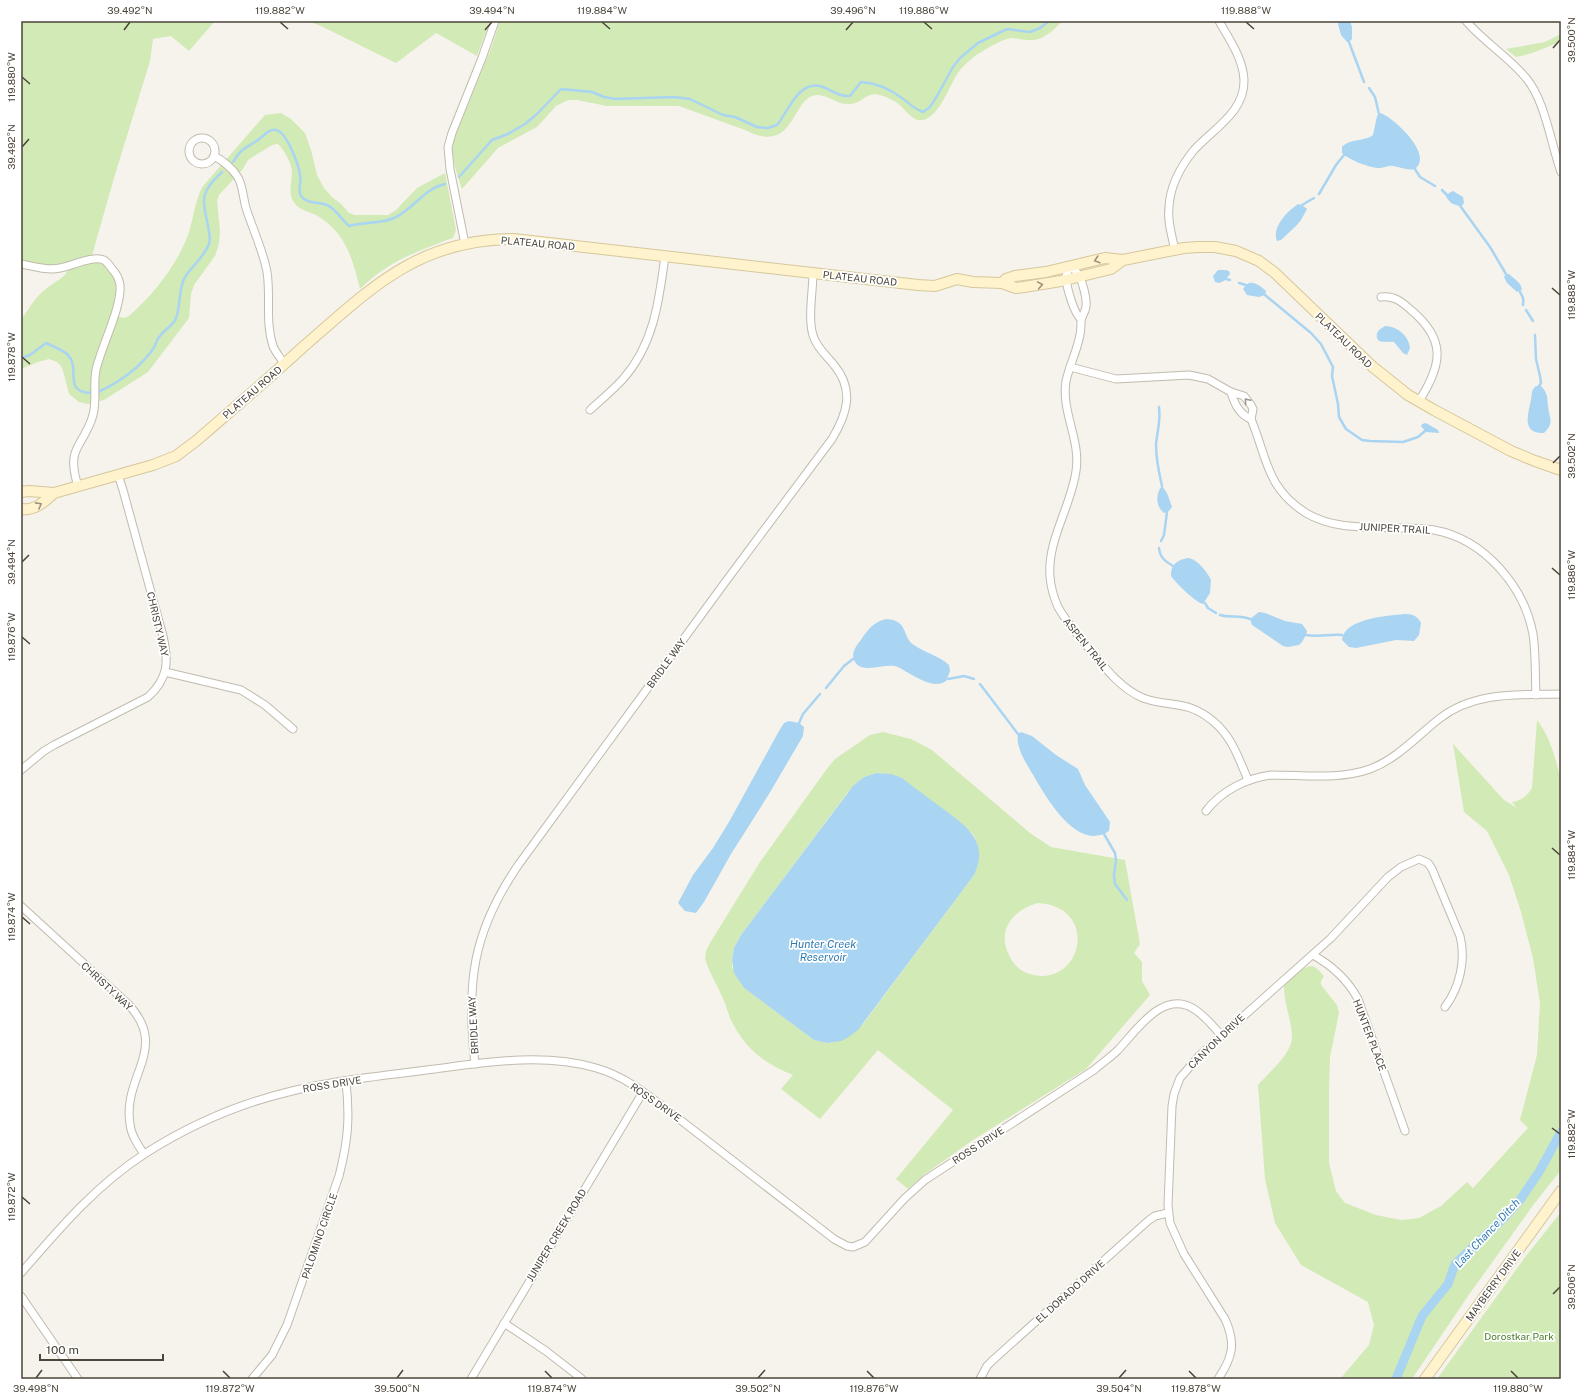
<svg xmlns="http://www.w3.org/2000/svg" width="1582" height="1400" font-family="'Public Sans',sans-serif">
  <rect width="100%" height="100%" fill="#f6f3ec"/>
  <g fill="#d2eab5" fill-rule="evenodd">
    <path d="M21 21H215L189 51 171 36 153 39 150 61 114 178 91 259 104 260 120 286 114 316 124 318 129 316C154 294 178 264 189 232 194 216 195 200 203 186L265 115 281 113 291 119 305 133 311 150 317 175 324 188 332 197 341 204 349 213 355 215H388L396 210 417 188 445 173 456 230 453 238C417 251 387 262 360 289 352 257 346 233 316 215 308 211 298 210 293 201 288 192 292 181 292 171 291 162 284 150 278 144L272 145 248 160 243 169 219 195 217 201 220 231 219 244 215 256 194 285 191 294 189 318 148 372 104 400 88 404 79 402 69 394 64 374 61 366 57 362 49 359 38 362 21 369V317H23C30 307 36 296 46 289 58 279 62 281 71 266L65 267 21 264Z"/>
    <polygon points="308,21 490,21 477,56 436,33 396,63 321,26"/>
    <path d="M500 21H1062C1053 31 1043 41 1029 40 1023 40 1017 38 1011 38 1002 39 986 49 978 54 972 58 965 64 960 70 950 83 942 112 926 119 915 124 908 113 901 106 897 102 891 99 886 97 865 88 865 103 850 104 837 105 828 95 818 95 791 94 797 157 745 130L679 106H607L577 100H568L556 106 537 127 498 148 462 189C457 174 451 158 453 142L492 46Z"/>
    <path d="M1561 34V41C1546 48 1532 54 1516 57L1506 49 1545 42Z"/>
    <path d="M1537 720C1551 738 1555 758 1561 780V1170L1534 1204 1468 1296 1412 1379H1340L1369 1345 1374 1325 1368 1302 1301 1265 1275 1223 1265 1179 1258 1085C1268 1073 1294 1052 1292 1035 1291 1019 1284 1003 1284 986 1290 981 1301 967 1311 966 1316 966 1321 973 1324 976L1321 981V985L1337 1005 1339 1013 1330 1057 1329 1091V1163L1336 1191 1345 1203 1376 1215 1401 1220 1419 1218 1441 1206 1467 1182 1473 1188 1528 1128 1520 1120 1537 1055 1540 1003 1533 958 1521 912 1509 875 1487 831 1464 812 1453 744 1504 800 1517 808 1512 802C1521 801 1527 796 1532 788Z"/>
    <path d="M883 732 911 739 932 750 1030 833 1051 847 1125 860 1140 944 1134 953 1142 962V981L1150 995 1086 1069 973 1140 925 1174 908 1189 896 1179 953 1110 878 1050 820 1119 781 1089 793 1075C762 1062 745 1049 730 1018 728 1012 726 1006 724 1001 718 986 709 973 705 958L706 951 710 943 760 862 826 770 835 759 870 735ZM876 773 890 774 972 833C980 845 980 862 974 875L863 1024 834 1042 827 1043 814 1040 744 988 732 967V960L734 948 741 935 848 792 864 777ZM1038 903C1100 907 1082 985 1034 975 1022 973 1014 966 1009 955 996 930 1014 909 1038 903Z"/>
    <polygon points="1561,1212 1561,1379 1437,1379 1526,1256"/>
  </g>
  <g fill="#a9d4f2">
    <polygon points="1339,21 1350,21 1352,27 1352,39 1349,42 1347,42 1341,35 1338,24"/>
    <path d="M1381 113C1395 119 1434 155 1415 169 1407 171 1401 167 1393 166 1389 165 1385 168 1380 168 1370 168 1349 160 1342 153V147C1350 138 1364 142 1373 135L1377 116Z"/>
    <polygon points="1453,191 1463,197 1464,203 1461,207 1451,203 1446,197 1449,193"/>
    <path d="M1298 204 1302 205 1307 209 1301 220 1296 226 1281 240 1277 241C1271 227 1288 211 1298 204Z"/>
    <polygon points="1218,270 1226,270 1229,271 1230,274 1224,281 1219,283 1215,282 1213,276"/>
    <path d="M1506 274H1509C1514 279 1521 282 1522 290L1517 292 1507 283 1504 277Z"/>
    <path d="M1249 283C1256 282 1260 286 1266 291L1265 295 1259 297 1247 295 1243 289 1246 285Z"/>
    <path d="M1385 326C1397 326 1409 336 1410 348L1407 355 1403 353 1394 342C1386 341 1375 345 1377 333L1379 330Z"/>
    <path d="M1536 386H1541C1548 394 1547 396 1548 406 1549 417 1555 423 1544 433 1521 434 1528 414 1531 400 1532 394 1531 390 1536 386Z"/>
    <polygon points="1426,423 1438,430 1439,433 1426,432 1421,426 1422,424"/>
    <path d="M1162 486 1167 493 1172 507 1169 511 1164 513C1156 507 1155 494 1162 486Z"/>
    <path d="M1189 558C1198 560 1207 572 1211 580L1210 593 1203 604C1196 603 1175 582 1171 576 1170 565 1178 559 1189 558Z"/>
    <polygon points="1259,612 1265,613 1285,621 1302,624 1307,631 1306,635 1302,642 1299,645 1288,647 1283,646 1252,625 1250,619"/>
    <path d="M1404 614C1412 614 1417 615 1421 623L1419 635 1414 641 1396 640 1356 648 1349 647 1342 640C1344 618 1388 616 1404 614Z"/>
    <path d="M886 619C909 620 902 638 914 645 925 653 938 655 949 665L950 671 946 681C933 691 910 673 898 667 887 662 863 675 855 662 850 654 856 646 861 640 868 629 874 622 886 619Z"/>
    <polygon points="789,721 799,723 804,727 803,736 769,794 731,854 704,902 696,913 685,911 678,903 693,875 713,848 729,822 779,731 784,723"/>
    <path d="M1021 732 1032 736 1056 755 1078 769 1085 785 1110 822 1109 831C1078 852 1048 800 1036 780 1029 767 1015 749 1018 734Z"/>
    <path d="M876 773 891 774 902 778C915 788 928 798 942 808 966 826 990 841 974 875L858 1030 847 1038 841 1041 827 1043 814 1040 744 988 734 973 732 960 734 948 741 935 853 786 864 777Z"/>
  </g>
  <g fill="none" stroke-linecap="round" stroke-linejoin="round">
    <g stroke="#a9d4f2" stroke-width="2.5">
      <polyline points="1349,42 1364,82"/>
      <polyline points="1369,88 1375,97 1379,114"/>
      <path d="M233 162C243 145 249 148 263 136 266 133 271 129 276 130 286 131 299 165 300 175 302 182 297 189 301 196 307 204 319 202 327 205 335 208 342 220 349 226 363 222 380 224 394 218 414 209 423 189 445 184"/>
      <polyline points="1415,169 1420,177 1435,186"/>
      <path d="M459 177 492 140 508 134 525 124 537 114 561 89 592 92 604 97 615 99 674 97 690 99 723 115 735 117 757 127 768 128 777 125C788 112 798 81 820 86 831 89 838 97 850 96L861 82C875 83 890 89 902 98 909 103 914 109 923 112L930 107 937 96 953 67 960 58 978 43 1007 29 1030 32 1040 28 1049 21"/>
      <polyline points="1442,190 1447,195"/>
      <polyline points="1319,194 1336,165 1344,155"/>
      <polyline points="1302,205 1314,198"/>
      <polyline points="1461,207 1490,247 1506,274"/>
      <polyline points="1226,279 1230,280"/>
      <polyline points="1239,283 1246,285"/>
      <path d="M1520 292C1523 297 1524 299 1523 305"/>
      <polyline points="1265,295 1311,333 1321,344 1333,367 1332,376 1338,404 1339,417 1346,429 1362,440 1370,441 1403,442 1418,437 1425,431"/>
      <polyline points="1526,310 1533,321"/>
      <polyline points="1535,335 1536,359 1540,376 1541,383 1539,386"/>
      <path d="M21 358 30 355 46 343C53 346 63 350 68 355 81 368 62 392 91 393"/>
      <path d="M98 392C118 383 140 368 153 349 156 345 156 340 160 336 165 329 173 326 176 318 181 305 178 292 184 279 190 267 204 258 209 244 211 239 209 232 208 226 202 198 200 192 222 172"/>
      <path d="M1159 407C1161 422 1157 431 1156 445 1156 459 1159 473 1162 486"/>
      <polyline points="1161,541 1164,535 1167,512"/>
      <path d="M1159 548C1160 558 1165 561 1173 566"/>
      <polyline points="1205,603 1208,608 1216,613"/>
      <path d="M1220 615C1230 618 1240 615 1250 619"/>
      <path d="M1306 635C1319 637 1330 634 1342 635"/>
      <polyline points="948,679 964,676 974,679"/>
      <polyline points="980,684 1018,734"/>
      <polyline points="826,688 844,666 853,659"/>
      <polyline points="799,723 803,714 820,694"/>
      <polyline points="1104,834 1115,853 1116,860 1114,875 1115,884 1127,900"/>
    </g>
    <polyline stroke="#a9d4f2" stroke-width="9" points="1396,1379 1422,1316 1448,1284 1455,1264 1504,1218 1520,1200 1539,1172 1561,1132"/>
    <defs>
      <g id="street">
        <path d="M1466 21C1484 42 1509 57 1526 78 1545 100 1551 144 1561 172"/>
        <circle cx="202" cy="151" r="13"/>
        <path d="M214 156C222 160 232 168 237 176 243 184 243 198 246 208 253 230 263 250 267 272 271 297 265 322 273 346 275 352 281 358 284 364"/>
        <polyline points="465,244 450,169 448,147 452,133 482,58 495,21"/>
        <path d="M1175 250C1172 236 1167 221 1169 207 1170 186 1181 166 1194 150 1213 129 1245 112 1244 80 1243 58 1229 39 1219 21"/>
        <path d="M21 264C33 266 47 271 60 268 72 266 93 255 104 260 107 262 110 266 112 269 116 273 119 279 120 285 122 307 101 347 96 370 93 385 97 400 93 415 84 447 65 446 78 486"/>
        <path d="M1381 297C1394 295 1402 302 1411 310 1447 340 1442 365 1419 401"/>
        <path d="M1081 319C1074 314 1067 288 1066 279 1065 275 1068 271 1070 267 1073 269 1076 270 1077 273 1082 278 1087 299 1086 306 1086 311 1082 315 1081 321 1081 327 1081 333 1079 339 1076 353 1069 367 1066 381 1061 412 1081 440 1076 471 1071 507 1047 540 1050 577 1051 588 1054 598 1058 607 1066 621 1076 633 1086 645 1103 665 1119 688 1143 698 1171 708 1187 699 1214 722 1232 737 1239 759 1248 780"/>
        <path d="M1070 367 1116 379 1189 375 1208 379 1231 392 1244 396 1251 405 1253 409 1251 419C1267 457 1266 488 1306 513 1334 530 1370 527 1401 528 1412 528 1423 528 1434 530 1484 539 1524 586 1533 634 1536 654 1535 675 1536 695"/>
        <path d="M1231 392C1234 403 1240 415 1251 419"/>
        <path d="M590 410C601 400 613 390 623 379 654 344 659 301 665 256"/>
        <polyline points="165,672 241,690 265,705 293,729"/>
        <path d="M21 770 44 751 54 745 148 697C168 679 169 662 163 636L123 490 118 475"/>
        <path d="M1206 811C1221 791 1247 778 1271 775 1304 775 1339 780 1370 769 1397 759 1417 736 1439 719 1474 691 1519 695 1561 694"/>
        <path d="M21 906 127 1003C171 1048 122 1075 130 1124 131 1135 138 1145 144 1154"/>
        <path d="M1313 955C1333 966 1347 979 1358 999L1405 1131"/>
        <path d="M475 1064C466 984 472 932 519 864L726 581 832 439C847 414 855 390 834 365 827 356 818 349 814 338 807 321 813 292 813 273"/>
        <path d="M21 1273C59 1229 96 1185 146 1153 190 1125 241 1103 292 1091 337 1080 388 1075 435 1069 488 1062 544 1053 596 1068 622 1075 644 1092 665 1108L834 1239 847 1246 853 1247 865 1242 904 1199 925 1180 1094 1070C1102 1063 1111 1057 1118 1050 1136 1031 1163 989 1194 1009 1204 1015 1213 1026 1221 1035"/>
        <polyline points="21,1296 78,1379"/>
        <polyline points="504,1323 546,1351 582,1379"/>
        <path d="M252 1379 272 1355 287 1325 339 1176C348 1141 350 1118 346 1082"/>
        <polyline points="471,1379 643,1092"/>
        <polyline points="980,1379 987,1366 993,1360 1149,1220 1155,1216 1168,1213"/>
        <path d="M1218 1379C1233 1357 1236 1343 1225 1319L1184 1254 1170 1223 1168 1205 1172 1106 1174 1094 1180 1078 1200 1055 1331 938 1388 877 1401 867 1419 859 1428 863 1432 869 1460 936C1466 960 1460 987 1445 1007"/>
      </g>
      <g id="secondary">
        <polyline points="1002,283 1006,279 1015,276 1046,272 1105,258 1123,260 1184,248 1198,247 1215,247 1236,251 1259,261 1275,273 1373,367 1408,395 1434,410 1511,451 1535,461 1561,470"/>
        <path d="M21 492 29 491 54 493 153 465 176 456 196 441C232 410 268 379 303 347 370 289 418 239 514 239L918 285 935 286 957 279 973 282 1002 283 1016 288 1024 287 1061 281 1111 269 1123 260"/>
        <path d="M21 509C35 511 44 502 54 493"/>
        <polyline points="1425,1379 1561,1191"/>
      </g>
    </defs>
    <use href="#street" stroke="#c2bbae" stroke-width="9"/>
    <use href="#secondary" stroke="#d6c79b" stroke-width="12"/>
    <use href="#street" stroke="#fff" stroke-width="7"/>
    <use href="#secondary" stroke="#fff3cd" stroke-width="10"/>
  </g>
  <defs><path id="oneway-chevron" d="M-2-3.5L2.5 0L-2 3.5" fill="none" stroke-width="1.6" stroke-linecap="round" stroke-linejoin="round"/></defs>
  <g stroke="#9c937c">
    <use href="#oneway-chevron" transform="translate(1097 260) rotate(163)"/>
    <use href="#oneway-chevron" transform="translate(1040 285) rotate(-10)"/>
    <use href="#oneway-chevron" transform="translate(39 505) rotate(-29)"/>
  </g>
  <use stroke="#9c9892" href="#oneway-chevron" transform="translate(1247 401) rotate(-131)"/>
  <path fill="none" stroke="#4b4439" stroke-width="1.5" d="M280 22 288 29M602 22 610 29M924 22 932 29M1246 22 1254 29M124 30 130 22M485 30 492 22M846 30 853 22M1553 48 1560 40M22 77 30 84M22 147 29 139M1552 288 1560 295M22 357 30 364M1553 463 1560 456M22 562 29 555M1552 568 1560 575M22 637 30 644M1552 848 1560 855M22 917 30 924M1552 1128 1560 1134M22 1197 30 1204M1553 1294 1560 1287M223 1371 230 1378M545 1371 552 1378M867 1371 874 1378M1189 1371 1196 1378M1511 1371 1518 1378M36 1378 42 1370M397 1378 403 1370M758 1378 765 1370M1119 1378 1126 1370"/>
  <g text-anchor="middle" stroke-width="3.5" stroke-linejoin="round" paint-order="stroke">
    <g font-size="10" fill="#4b4439" stroke="#fff">
      <text transform="translate(538 243) rotate(5)" y="4">PLATEAU ROAD</text>
      <text transform="translate(860 278) rotate(6)" y="4">PLATEAU ROAD</text>
      <text transform="translate(1344 340) rotate(44)" y="4">PLATEAU ROAD</text>
      <text transform="translate(252 392) rotate(-41)" y="4">PLATEAU ROAD</text>
      <text transform="translate(1395 528) rotate(3)" y="4">JUNIPER TRAIL</text>
      <text transform="translate(158 624) rotate(77)" y="4">CHRISTY WAY</text>
      <text transform="translate(1086 644) rotate(51)" y="4">ASPEN TRAIL</text>
      <text transform="translate(666 663) rotate(-54)" y="4">BRIDLE WAY</text>
      <text transform="translate(107 986) rotate(43)" y="4">CHRISTY WAY</text>
      <text transform="translate(473 1025) rotate(-93)" y="4">BRIDLE WAY</text>
      <text transform="translate(1370 1035) rotate(69)" y="4">HUNTER PLACE</text>
      <text transform="translate(1216 1041) rotate(-44)" y="4">CANYON DRIVE</text>
      <text transform="translate(332 1084) rotate(-9)" y="4">ROSS DRIVE</text>
      <text transform="translate(656 1102) rotate(35)" y="4">ROSS DRIVE</text>
      <text transform="translate(978 1145) rotate(-33)" y="4">ROSS DRIVE</text>
      <text transform="translate(556 1235) rotate(-59)" y="4">JUNIPER CREEK ROAD</text>
      <text transform="translate(319 1236) rotate(-71)" y="4">PALOMINO CIRCLE</text>
      <text transform="translate(1493 1285) rotate(-54)" y="4">MAYBERRY DRIVE</text>
      <text transform="translate(1070 1291) rotate(-42)" y="4">EL DORADO DRIVE</text>
    </g>
    <g font-size="10" fill="#4a7f2a" stroke="#fff">
      <text x="1519" y="1340">Dorostkar Park</text>
    </g>
    <g font-size="11" font-style="italic" fill="#2e7ab2" stroke="#fff">
      <text x="823" y="948">Hunter Creek<tspan x="823" dy="13">Reservoir</tspan></text>
      <text transform="translate(1487 1233) rotate(-47)" y="4">Last Chance Ditch</text>
    </g>
  </g>
  <rect width="1582" height="1400" fill="none" stroke="#ffffff" stroke-width="44"/>
  <path d="M40 1354v6h123v-6" fill="none" stroke="#4b4439" stroke-width="2"/>
  <text x="46" y="1354" font-size="12" fill="#4b4439" stroke="#ffffff" stroke-width="3" paint-order="stroke">100 m</text>
  <rect x="22" y="22" width="1538" height="1356" fill="none" stroke="#4b4439" stroke-width="1.5"/>
  <g font-size="10" text-anchor="middle" fill="#4b4439">
    <text x="130" y="14">39.492°N</text>
    <text x="280" y="14">119.882°W</text>
    <text x="492" y="14">39.494°N</text>
    <text x="602" y="14">119.884°W</text>
    <text x="853" y="14">39.496°N</text>
    <text x="924" y="14">119.886°W</text>
    <text x="1246" y="14">119.888°W</text>
    <text transform="translate(1571 40) rotate(-90)" y="4">39.500°N</text>
    <text transform="translate(11 77) rotate(-90)" y="4">119.880°W</text>
    <text transform="translate(11 147) rotate(-90)" y="4">39.492°N</text>
    <text transform="translate(1571 295) rotate(-90)" y="4">119.888°W</text>
    <text transform="translate(11 357) rotate(-90)" y="4">119.878°W</text>
    <text transform="translate(1571 456) rotate(-90)" y="4">39.502°N</text>
    <text transform="translate(11 562) rotate(-90)" y="4">39.494°N</text>
    <text transform="translate(1571 575) rotate(-90)" y="4">119.886°W</text>
    <text transform="translate(11 637) rotate(-90)" y="4">119.876°W</text>
    <text transform="translate(1571 855) rotate(-90)" y="4">119.884°W</text>
    <text transform="translate(11 917) rotate(-90)" y="4">119.874°W</text>
    <text transform="translate(1571 1134) rotate(-90)" y="4">119.882°W</text>
    <text transform="translate(11 1197) rotate(-90)" y="4">119.872°W</text>
    <text transform="translate(1571 1287) rotate(-90)" y="4">39.506°N</text>
    <text x="36" y="1392">39.498°N</text>
    <text x="230" y="1392">119.872°W</text>
    <text x="397" y="1392">39.500°N</text>
    <text x="552" y="1392">119.874°W</text>
    <text x="758" y="1392">39.502°N</text>
    <text x="874" y="1392">119.876°W</text>
    <text x="1119" y="1392">39.504°N</text>
    <text x="1196" y="1392">119.878°W</text>
    <text x="1518" y="1392">119.880°W</text>
  </g>
</svg>
